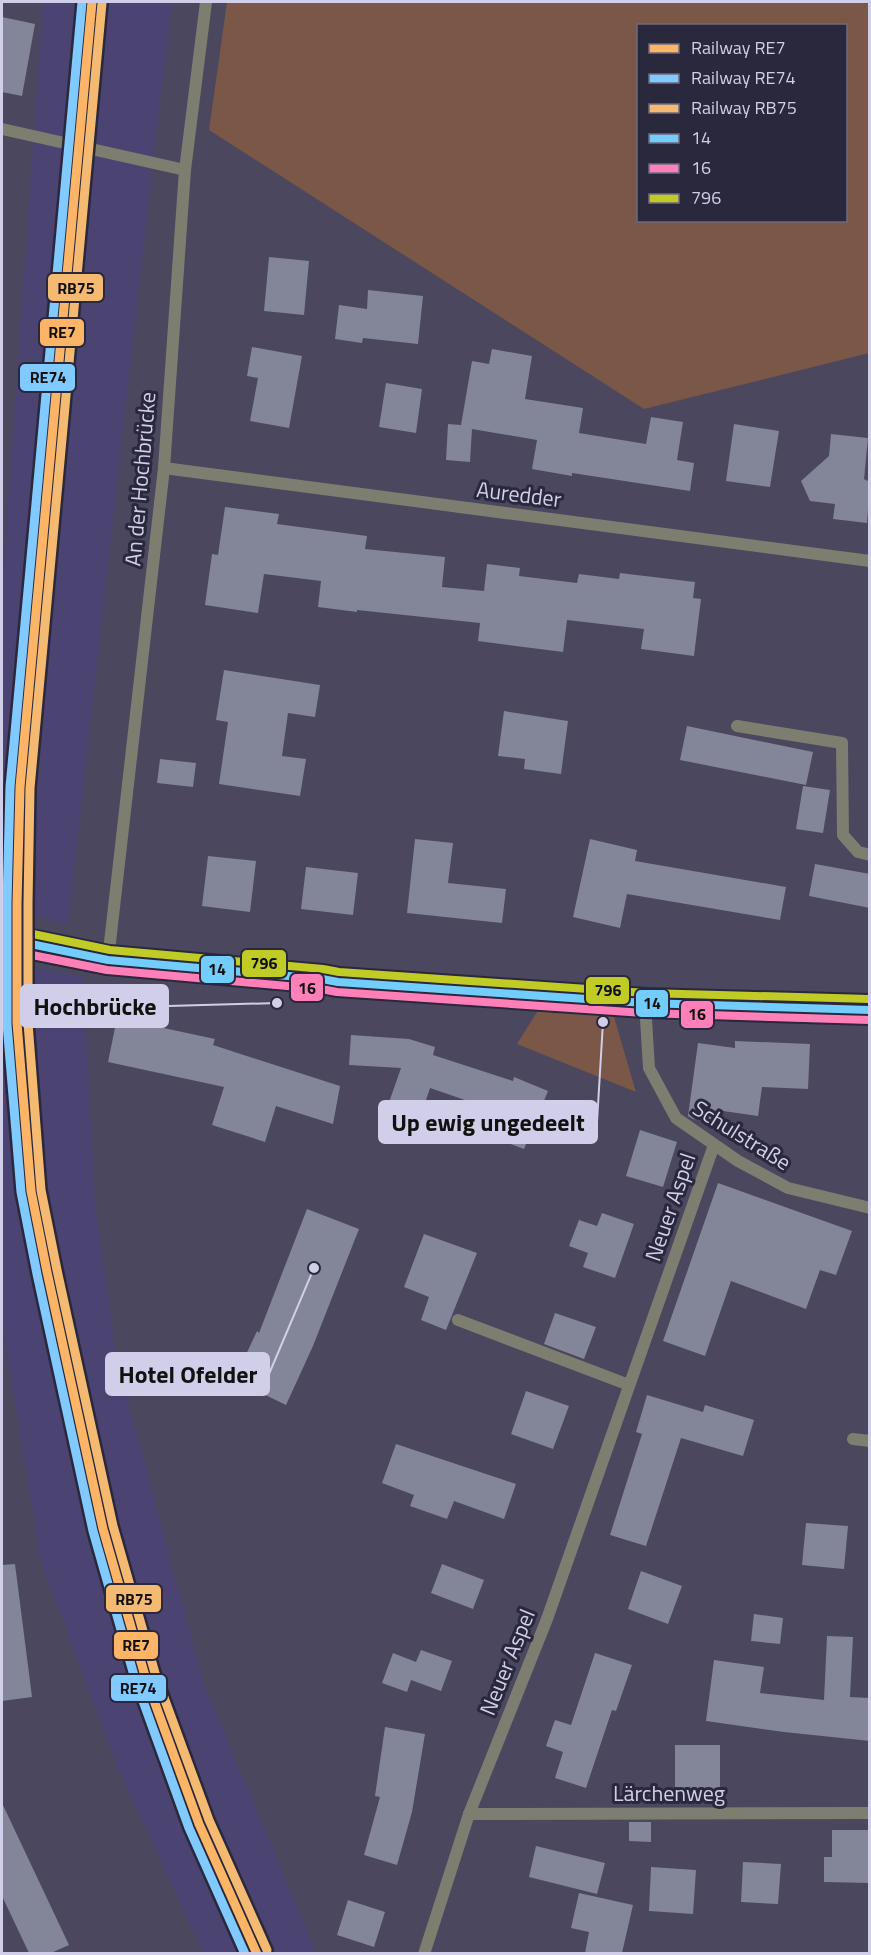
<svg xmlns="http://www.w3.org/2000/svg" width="871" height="1955" font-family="'Titillium Web',sans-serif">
  <rect width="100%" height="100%" fill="#4a475e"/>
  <g fill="#4b4372">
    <polygon points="43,2 173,2 157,127 68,924 2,909 2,587"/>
    <polygon points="2,961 83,977 95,1202 116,1356 203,1681 316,1953 203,1953 117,1766 41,1562 2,1326"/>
  </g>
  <g fill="#7a5746" fill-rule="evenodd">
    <path d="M227 2H869V353L644 409 209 130ZM638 26H846V220H638Z"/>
    <polygon points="542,1004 612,1010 636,1092 517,1044"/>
  </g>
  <g fill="#838598">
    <polygon points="2,17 35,24 22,96 2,92"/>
    <polygon points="269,257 309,261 304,315 264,311"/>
    <polygon points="368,290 423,296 418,344 363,338 362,343 335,339 339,305 367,309"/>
    <polygon points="252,347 302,356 289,428 250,421 258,378 247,376"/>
    <polygon points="492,349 532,356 525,399 583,408 579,433 646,444 651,417 683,422 677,460 694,463 690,491 572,473 572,476 532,469 537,440 472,429 470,462 446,460 448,424 461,425 472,361 489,364"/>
    <polygon points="386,383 422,389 416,433 379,427"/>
    <polygon points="734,424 779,431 770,487 726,481"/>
    <polygon points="831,434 868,438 864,479 870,482 867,523 833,519 835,504 810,501 801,481 829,456"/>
    <polygon points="225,507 279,514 277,524 367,536 365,549 445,557 442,587 484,591 487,564 520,568 519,576 577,583 579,574 619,579 620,573 695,582 693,598 701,599 694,656 641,649 644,629 567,620 563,652 478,641 480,623 357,610 357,612 318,607 321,581 264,574 258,613 205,605 212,554 218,555"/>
    <polygon points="224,670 320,685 315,717 288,713 282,756 306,759 300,796 219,784 228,722 216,720"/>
    <polygon points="504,711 568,721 561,774 524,769 525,759 498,756"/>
    <polygon points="687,726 813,752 806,785 680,760"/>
    <polygon points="160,759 196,763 193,787 157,783"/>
    <polygon points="803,786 830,790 823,833 796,829"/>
    <polygon points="415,839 453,843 448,883 506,889 502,923 407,913"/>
    <polygon points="590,839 637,850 635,861 786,887 780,920 627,894 620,928 573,917"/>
    <polygon points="208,856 256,861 250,912 202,906"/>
    <polygon points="815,864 870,874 870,908 809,896"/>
    <polygon points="306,867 358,873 353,915 301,909"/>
    <polygon points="117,1018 215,1039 213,1045 340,1086 333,1124 276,1106 265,1142 212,1125 224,1087 108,1062"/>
    <polygon points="351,1035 409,1039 435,1047 433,1055 513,1081 514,1077 548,1091 524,1149 490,1136 500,1112 430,1088 413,1139 380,1128 401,1068 349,1065"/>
    <polygon points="735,1041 810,1044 808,1089 762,1087 758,1116 716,1110 715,1122 693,1119 688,1116 698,1043 735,1048"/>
    <polygon points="640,1130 677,1142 663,1187 626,1176"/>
    <polygon points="718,1183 852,1231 836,1275 820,1270 806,1309 731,1281 705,1356 663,1341"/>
    <polygon points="307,1209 359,1229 313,1346 286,1405 234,1380 257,1331 259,1333"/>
    <polygon points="602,1213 634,1224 615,1278 583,1267 588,1253 569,1246 579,1220 597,1226"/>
    <polygon points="424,1234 477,1253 446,1330 421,1320 429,1297 404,1287"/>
    <polygon points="555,1313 596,1327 584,1359 544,1344"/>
    <polygon points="526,1391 569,1406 553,1449 511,1434"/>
    <polygon points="647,1395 703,1412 705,1405 754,1420 743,1456 681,1438 646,1546 610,1535 642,1434 636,1432"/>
    <polygon points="396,1444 516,1484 504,1519 454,1501 447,1519 410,1506 414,1495 382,1483"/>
    <polygon points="806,1523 848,1526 844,1569 802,1565"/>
    <polygon points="15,1564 32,1697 2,1701 2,1565"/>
    <polygon points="442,1564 484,1580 473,1609 431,1593"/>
    <polygon points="641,1571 682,1586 668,1624 628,1609"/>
    <polygon points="754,1614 783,1618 780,1644 751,1641"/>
    <polygon points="827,1636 853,1637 850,1697 870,1698 870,1741 784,1732 706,1721 714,1660 764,1667 760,1693 824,1700"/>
    <polygon points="421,1650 452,1661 441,1691 411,1680 407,1692 382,1683 393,1653 416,1662"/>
    <polygon points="595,1653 632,1665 616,1711 612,1710 586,1788 555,1778 563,1752 546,1746 555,1720 571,1725"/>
    <polygon points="385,1727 425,1734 412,1812 397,1865 364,1855 380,1797 375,1796"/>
    <rect x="675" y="1745" width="45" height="46"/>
    <polygon points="2,1803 69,1945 51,1953 29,1953 2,1896"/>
    <polygon points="629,1822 651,1822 651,1842 629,1841"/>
    <polygon points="832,1830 870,1830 870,1883 824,1882 824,1857 832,1857"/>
    <polygon points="536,1846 605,1863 597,1894 529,1877"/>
    <polygon points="743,1862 781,1864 778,1904 741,1902"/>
    <polygon points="651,1867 696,1870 693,1914 649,1911"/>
    <polygon points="579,1893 633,1905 622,1953 585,1953 589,1932 571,1928"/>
    <polygon points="348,1900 385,1912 374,1947 337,1935"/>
  </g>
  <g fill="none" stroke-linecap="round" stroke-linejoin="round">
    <g stroke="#7d7d70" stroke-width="12">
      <polyline points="2,129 185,170"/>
      <polyline points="164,468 870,561"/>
      <polyline points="737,726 842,743 843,835 858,852 870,855"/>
      <polyline points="108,960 164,468 185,170 206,2"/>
      <polyline points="645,1003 649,1068 676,1118 738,1161 788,1188 870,1208"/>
      <polyline points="458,1320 629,1385"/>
      <polyline points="853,1439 870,1441"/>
      <polyline points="469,1814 870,1813"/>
      <polyline points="424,1954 469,1814 547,1619 714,1145"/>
    </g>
    <polyline stroke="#898878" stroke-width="12" points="2,938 108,960 322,979 338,982 645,1003 870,1010"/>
    <defs>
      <polyline id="bus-1" points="2,938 108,960 322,979 338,982 645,1003 870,1010"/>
      <polyline id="bus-2" points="2,949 107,970 321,989 337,992 644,1013 870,1020"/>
      <polyline id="bus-3" points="4,928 110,950 323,969 339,972 646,993 870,999"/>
    </defs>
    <use href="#bus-1" stroke="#2a283c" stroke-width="12"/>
    <use href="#bus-2" stroke="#2a283c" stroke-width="12"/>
    <use href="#bus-3" stroke="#2a283c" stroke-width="12"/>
    <use href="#bus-1" stroke="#73cdfa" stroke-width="8"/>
    <use href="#bus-2" stroke="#ff80b9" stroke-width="8"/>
    <use href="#bus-3" stroke="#c1cb26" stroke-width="8"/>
    <defs>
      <polyline id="rail-1" points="92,2 20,787 17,903 17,1023 31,1191 47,1272 103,1529 145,1676 199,1824 257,1954"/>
      <polyline id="rail-2" points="82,2 10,787 7,903 7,1024 21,1192 37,1274 93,1531 135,1679 189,1828 245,1954"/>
      <polyline id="rail-3" points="102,3 30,788 28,903 28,1023 41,1190 57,1270 113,1526 155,1673 209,1820 267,1950"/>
    </defs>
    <use href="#rail-1" stroke="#2a283c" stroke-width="14"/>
    <use href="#rail-2" stroke="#2a283c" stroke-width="14"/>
    <use href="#rail-3" stroke="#2a283c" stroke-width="14"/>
    <use href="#rail-1" stroke="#fcb466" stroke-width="9"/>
    <use href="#rail-2" stroke="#80caff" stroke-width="9"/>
    <use href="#rail-3" stroke="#f5ba71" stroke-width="9"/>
  </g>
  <g text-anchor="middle" stroke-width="6" stroke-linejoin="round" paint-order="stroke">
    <g font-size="22" fill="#d1cee9" stroke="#2a283c">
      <text transform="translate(140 479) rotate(-85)" y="8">An der Hochbrücke</text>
      <text transform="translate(519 494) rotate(7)" y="8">Auredder</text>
      <text transform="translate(742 1135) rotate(32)" y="8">Schulstraße</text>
      <text transform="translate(670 1207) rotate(-71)" y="8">Neuer Aspel</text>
      <text transform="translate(507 1662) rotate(-68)" y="8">Neuer Aspel</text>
      <text x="669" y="1801">Lärchenweg</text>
    </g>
  </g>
  <path fill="none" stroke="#d1cee9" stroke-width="2" d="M277 1003L168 1006M603 1022L597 1122M314 1268L269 1374"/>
  <g fill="#d1cee9" stroke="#2a283c" stroke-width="2">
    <circle cx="277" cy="1003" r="6"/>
    <circle cx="603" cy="1022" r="6"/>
    <circle cx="314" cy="1268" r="6"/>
  </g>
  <g fill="#d1cee9" stroke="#d1cee9" stroke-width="2">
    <rect x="21" y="985" width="147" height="42" rx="6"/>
    <rect x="379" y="1101" width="218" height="42" rx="6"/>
    <rect x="106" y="1353" width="163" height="42" rx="6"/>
  </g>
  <g font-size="24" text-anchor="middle" font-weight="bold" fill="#111">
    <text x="95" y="1015">Hochbrücke</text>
    <text x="488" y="1131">Up ewig ungedeelt</text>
    <text x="188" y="1383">Hotel Ofelder</text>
  </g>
  <g stroke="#2a283c" stroke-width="2">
    <rect x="47" y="273" width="57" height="29" rx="6" fill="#f5ba71"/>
    <rect x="39" y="318" width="46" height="29" rx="6" fill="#fcb466"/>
    <rect x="19" y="363" width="57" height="29" rx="6" fill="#80caff"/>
    <rect x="241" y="949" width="46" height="29" rx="6" fill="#c1cb26"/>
    <rect x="200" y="955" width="35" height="29" rx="6" fill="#73cdfa"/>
    <rect x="290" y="973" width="34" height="29" rx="6" fill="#ff80b9"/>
    <rect x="585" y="976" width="45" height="29" rx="6" fill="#c1cb26"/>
    <rect x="635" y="989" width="34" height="29" rx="6" fill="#73cdfa"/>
    <rect x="680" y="1000" width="34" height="29" rx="6" fill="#ff80b9"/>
    <rect x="105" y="1584" width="57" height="29" rx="6" fill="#f5ba71"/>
    <rect x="113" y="1631" width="46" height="29" rx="6" fill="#fcb466"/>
    <rect x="110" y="1674" width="57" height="28" rx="6" fill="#80caff"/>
  </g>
  <g font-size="16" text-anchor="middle" font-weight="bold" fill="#111">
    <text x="76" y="294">RB75</text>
    <text x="62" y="338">RE7</text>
    <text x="48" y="383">RE74</text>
    <text x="264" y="969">796</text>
    <text x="217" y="975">14</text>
    <text x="307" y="994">16</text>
    <text x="608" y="996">796</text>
    <text x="652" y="1009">14</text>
    <text x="697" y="1020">16</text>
    <text x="134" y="1605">RB75</text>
    <text x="136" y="1651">RE7</text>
    <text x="138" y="1694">RE74</text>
  </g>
  <rect width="871" height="1955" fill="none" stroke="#d1cee9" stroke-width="6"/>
  <rect x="637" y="24" width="210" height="198" fill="#2a283c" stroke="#6d6a81" stroke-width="1.5"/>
  <rect x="649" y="44" width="30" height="9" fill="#fcb466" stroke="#6d6a81" stroke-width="1.5"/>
  <text x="691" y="54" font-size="18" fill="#d1cee9">Railway RE7</text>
  <rect x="649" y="74" width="30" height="9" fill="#80caff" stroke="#6d6a81" stroke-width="1.5"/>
  <text x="691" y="84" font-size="18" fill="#d1cee9">Railway RE74</text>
  <rect x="649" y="104" width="30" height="9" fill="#f5ba71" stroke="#6d6a81" stroke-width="1.5"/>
  <text x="691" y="114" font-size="18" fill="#d1cee9">Railway RB75</text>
  <rect x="649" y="134" width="30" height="9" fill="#73cdfa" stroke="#6d6a81" stroke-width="1.5"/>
  <text x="691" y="144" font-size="18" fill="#d1cee9">14</text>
  <rect x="649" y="164" width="30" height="9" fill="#ff80b9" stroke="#6d6a81" stroke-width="1.5"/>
  <text x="691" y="174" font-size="18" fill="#d1cee9">16</text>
  <rect x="649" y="194" width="30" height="9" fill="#c1cb26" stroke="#6d6a81" stroke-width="1.5"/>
  <text x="691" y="204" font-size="18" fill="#d1cee9">796</text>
</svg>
